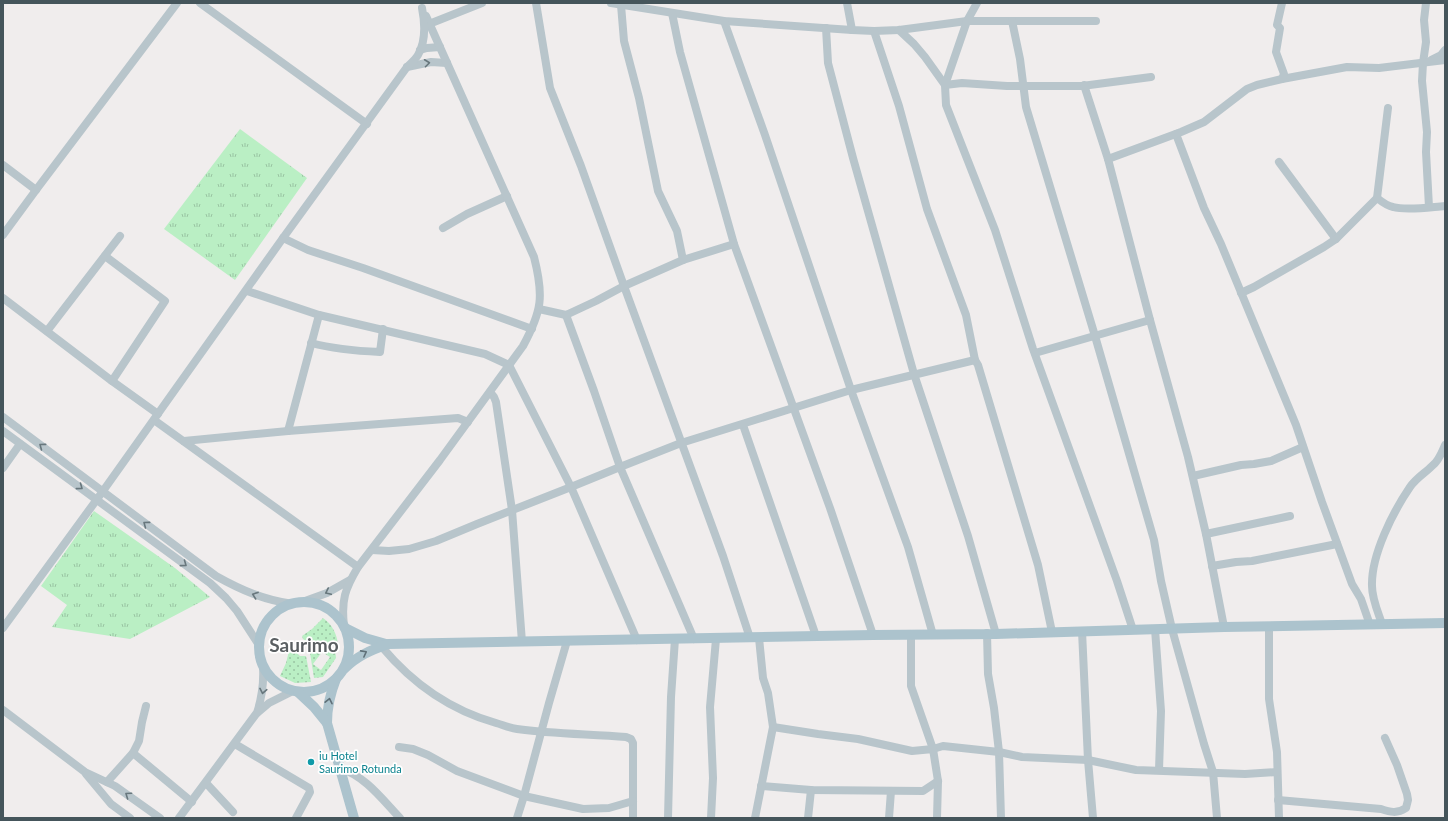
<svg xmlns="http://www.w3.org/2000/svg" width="1448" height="821" font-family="Lato,sans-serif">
  <defs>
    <pattern id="grass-dots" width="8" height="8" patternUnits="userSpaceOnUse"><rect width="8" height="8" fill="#baefc4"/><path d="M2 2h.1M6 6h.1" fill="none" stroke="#99c4a2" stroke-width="1.8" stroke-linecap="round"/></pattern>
    <pattern id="park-tufts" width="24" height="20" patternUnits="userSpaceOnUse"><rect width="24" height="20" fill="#baefc4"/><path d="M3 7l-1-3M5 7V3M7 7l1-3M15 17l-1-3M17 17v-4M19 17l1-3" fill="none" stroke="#99c4a2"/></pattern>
  </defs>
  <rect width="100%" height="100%" fill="#f0eded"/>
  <g fill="url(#grass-dots)" fill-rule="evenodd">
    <path d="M323 618C332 624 337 634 338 645L311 648 310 643 303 639 302 636 312 629Z"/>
    <path d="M335 649 336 658 323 677 314 678 310 653ZM322 652 330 657 321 670 313 664Z"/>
    <polygon points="294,650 300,656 306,656 311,682 295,683 280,676 286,663 289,651"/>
  </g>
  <g fill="url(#park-tufts)">
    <polygon points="240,129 307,178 235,280 164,229"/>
    <polygon points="94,511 175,568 210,597 130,639 52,627 67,605 41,586"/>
  </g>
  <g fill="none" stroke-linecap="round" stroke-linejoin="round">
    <g stroke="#b8c5cb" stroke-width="8">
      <polyline points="200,3 367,124"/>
      <polyline points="536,3 550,88 581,166 624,286 723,556 750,638"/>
      <polyline points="611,3 724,21 852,30 874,31 899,30 967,21 1096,21"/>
      <polyline points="847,3 852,30"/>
      <polyline points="977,3 967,21 945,85 946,105 995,230 1033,349 1117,581 1133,630"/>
      <polyline points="1426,3 1424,20 1426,42 1423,63 1422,81 1427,132 1426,152 1429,207"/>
      <polyline points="621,5 624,41 639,98 658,191 677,231 683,260"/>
      <polyline points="672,13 680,52 734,244 830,508 873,635"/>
      <polyline points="724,21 765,135 851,390 908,547 933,635"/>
      <polyline points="1012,21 1020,59 1026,107 1095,336 1154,540 1161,581 1172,629 1204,744 1213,772 1217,818"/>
      <polyline points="429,24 482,3"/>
      <polyline points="826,28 828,63 853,158 914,374 968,536 996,634"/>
      <polyline points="899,30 914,44 925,57 945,85 962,83 1007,86 1082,86 1151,77"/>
      <polyline points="874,31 899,106 927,209 966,315 975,360 978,365 1038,565 1052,632"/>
      <polyline points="420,50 427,48 440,47"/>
      <polyline points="1431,60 1441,55 1445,50"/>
      <polyline points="407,67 431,62 447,63"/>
      <polyline points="1282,79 1347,67 1379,68 1445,60"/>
      <polyline points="1084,85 1108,159 1150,320 1188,457 1206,534 1224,627"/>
      <polyline points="1176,134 1204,208 1221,244 1296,425 1322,502 1352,584 1361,599 1370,625"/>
      <polyline points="1108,159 1181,132 1204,122 1247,89 1257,85 1282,79 1284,74 1276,52 1280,28 1277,25 1282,3"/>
      <polyline points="1279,162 1336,239"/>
      <polyline points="3,165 36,190"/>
      <path d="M1377 198C1382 202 1387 206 1393 207 1407 211 1431 207 1445 206"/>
      <polyline points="443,228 467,214 507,196"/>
      <polyline points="3,235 36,190 177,3"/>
      <polyline points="283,238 308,250 363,268 532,329"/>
      <polyline points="105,256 165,301 112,381"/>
      <polyline points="247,291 319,315 485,354 509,365 571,487 637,640"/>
      <polyline points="1241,293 1254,287 1324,247 1336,239 1377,198 1388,108"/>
      <polyline points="3,298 112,381 158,414"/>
      <polyline points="539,309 566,315 596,301 624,286 683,260 734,244"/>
      <polyline points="566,315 594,391 620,467 694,639"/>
      <polyline points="47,331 120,236"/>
      <path d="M311 343C334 349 357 351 380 352L383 329"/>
      <polyline points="1035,353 1150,320"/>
      <polyline points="490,392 494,397 496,402 512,510 522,642"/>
      <path d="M3 417 216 576C241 590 264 600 293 604"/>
      <polyline points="154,420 358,567"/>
      <polyline points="743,425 816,636"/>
      <polyline points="3,431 210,583 226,598 237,611 259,645"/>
      <polyline points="288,431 319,315"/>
      <polyline points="184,441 288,431 458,418 468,422"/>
      <polyline points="3,468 20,444"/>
      <polyline points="1193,476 1241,465 1254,464 1271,461 1303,447"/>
      <polyline points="1206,534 1290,516"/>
      <polyline points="372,550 389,551 409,549 436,541 477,524 571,487 620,467 681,443 851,390 975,360"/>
      <polyline points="1212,566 1236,562 1252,561 1337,544"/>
      <polyline points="305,601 327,593 350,580"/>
      <path d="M1382 624C1378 612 1372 599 1372 586 1371 555 1393 512 1410 487 1416 478 1425 473 1432 466 1439 461 1442 452 1445 445"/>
      <path d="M344 626C341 600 345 589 358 567L440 460 523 346C542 311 544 296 534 257L426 16"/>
      <polyline points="1269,627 1269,699 1277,752 1279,818"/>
      <path d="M3 628 103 491 283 238 407 67C411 63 415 60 418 55 426 41 425 23 422 8"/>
      <polyline points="1155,629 1161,711 1159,770"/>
      <polyline points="1082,631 1088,760 1093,818"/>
      <polyline points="987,633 988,674 994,708 999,752 1001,818"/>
      <polyline points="911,635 911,686 933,749 943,746 999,752 1022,757 1088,760 1136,770 1245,774 1277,772"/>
      <path d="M382 647C412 683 450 710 496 723 503 725 510 728 517 729 553 734 590 734 626 737L631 739 633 743V818"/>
      <polyline points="3,710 85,772 115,786 160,818"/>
      <path d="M257 713C262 697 264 684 263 667"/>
      <polyline points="773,727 818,734 858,739 912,751 933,749 938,781 937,818"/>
      <polyline points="235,744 309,788 310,792 296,818"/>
      <polyline points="399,747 413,749 428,755 457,771 524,796 583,809 609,808 633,801"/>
      <polyline points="133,753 139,741 142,722 146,706"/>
      <path d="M340 768C366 777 381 798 400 818"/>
      <polyline points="86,774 111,804 130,818"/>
      <polyline points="107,782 133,753 192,802"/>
      <polyline points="206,783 233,812"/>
      <polyline points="761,786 811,790 923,791 938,781"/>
      <path d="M1278 800 1381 809C1390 812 1397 814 1406 808L1408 800 1407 794 1397 765 1385 738"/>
      <polyline points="179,818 256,714 269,703 293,691"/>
      <polyline points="517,818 524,796 549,703 567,641"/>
      <polyline points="668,818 671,697 675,639"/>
      <polyline points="711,818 713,778 710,707 716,639"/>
      <polyline points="755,818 773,727 768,693 763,678 759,638"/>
      <polyline points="808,818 811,790"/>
      <polyline points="889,818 891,791"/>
    </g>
    <g stroke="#acc3cd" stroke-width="10">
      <circle cx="304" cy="647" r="45"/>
      <polyline points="345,628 365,638 386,644"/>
      <path d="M344 669C357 656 371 650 388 644L873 635 996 634 1224 627 1445 623"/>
      <path d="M336 679C330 694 327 707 327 723L354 818"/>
      <polyline points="298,692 314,707 327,723"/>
    </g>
  </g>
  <defs><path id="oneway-chevron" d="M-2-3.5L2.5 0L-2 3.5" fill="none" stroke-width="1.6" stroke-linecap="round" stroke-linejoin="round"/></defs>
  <g stroke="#68777d">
    <use href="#oneway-chevron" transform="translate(427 63) rotate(-7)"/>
    <use href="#oneway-chevron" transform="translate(42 446) rotate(-143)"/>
    <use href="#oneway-chevron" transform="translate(80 487) rotate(36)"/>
    <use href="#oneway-chevron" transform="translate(146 524) rotate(-143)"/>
    <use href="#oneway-chevron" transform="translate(184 564) rotate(36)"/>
    <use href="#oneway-chevron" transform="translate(328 592) rotate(155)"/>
    <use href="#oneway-chevron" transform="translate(255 595) rotate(-160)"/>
    <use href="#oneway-chevron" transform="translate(263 691) rotate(101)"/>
    <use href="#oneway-chevron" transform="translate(128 795) rotate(-145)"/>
  </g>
  <g stroke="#5f7078">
    <use href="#oneway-chevron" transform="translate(364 653) rotate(-28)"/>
    <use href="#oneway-chevron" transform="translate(329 701) rotate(-78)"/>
  </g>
  <circle fill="#0f9aa8" stroke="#fff" stroke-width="1.5" cx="311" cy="762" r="4"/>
  <g text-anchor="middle" stroke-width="3.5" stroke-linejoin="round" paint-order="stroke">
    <g font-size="11" fill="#0d838f" stroke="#fff" text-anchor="start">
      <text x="319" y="760">iu Hotel<tspan x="319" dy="13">Saurimo Rotunda</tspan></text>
    </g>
    <g font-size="19" font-weight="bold" fill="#5a5f62" stroke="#fff">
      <text x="304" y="652">Saurimo</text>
    </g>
  </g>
  <rect width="1448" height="821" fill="none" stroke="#45555b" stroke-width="8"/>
</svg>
